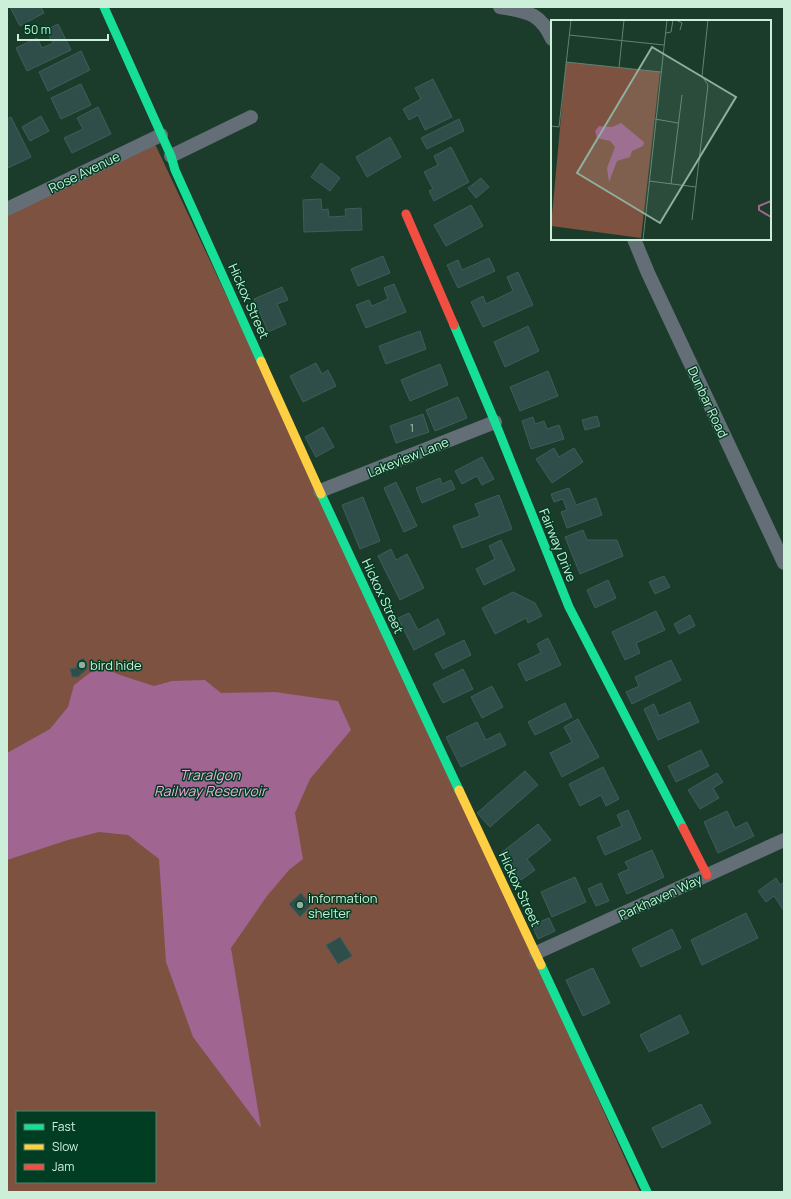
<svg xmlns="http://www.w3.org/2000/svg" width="791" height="1199" font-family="Manrope,sans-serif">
  <rect width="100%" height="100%" fill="#1b3b2b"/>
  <path fill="#7d5241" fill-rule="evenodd" d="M155 144 452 774 640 1192H7V214ZM17 1112H155V1182H17Z"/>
  <polygon fill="#a06590" points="99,666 120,675 154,686 172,681 205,680 221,693 275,692 338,701 351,730 310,779 295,813 303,859 289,870 267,896 231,948 261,1128 193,1037 166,962 159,859 128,835 99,832 68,840 7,860 7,753 50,729 68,707 74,685"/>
  <g fill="#304e49" stroke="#3d5e5b">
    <polygon points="10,7 41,7 44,13 20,26"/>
    <polygon points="58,24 71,50 27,71 16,48 37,38 42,48 53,43 46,30"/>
    <polygon points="81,51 90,70 48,91 39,72"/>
    <polygon points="433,79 452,117 425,130 418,115 409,120 403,109 421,99 415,88"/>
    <polygon points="81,84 91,105 61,119 51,98"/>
    <polygon points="98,107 111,134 72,153 64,138 83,129 77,118"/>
    <polygon points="41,116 49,131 30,141 22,127"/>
    <polygon points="11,117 31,157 8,168 7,165 7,119"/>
    <polygon points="459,119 464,131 427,149 421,138"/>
    <polygon points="390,137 401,157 367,177 356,157"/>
    <polygon points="451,147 469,182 434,201 429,191 433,189 424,172 438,165 434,156"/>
    <polygon points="321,163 340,178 330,191 311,177"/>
    <polygon points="481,178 489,187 476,198 468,188"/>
    <polygon points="321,199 322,210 328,209 329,217 346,216 345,209 361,208 362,230 304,232 303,200"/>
    <polygon points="471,205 483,226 446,246 434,225"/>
    <polygon points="383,256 390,273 358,286 351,269"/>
    <polygon points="489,258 495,271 458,288 447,265 458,260 462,270"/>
    <polygon points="518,272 533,305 483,327 471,302 483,296 486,304 513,291 507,277"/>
    <polygon points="394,284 406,312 366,328 356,305 369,300 372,306 388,299 384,288"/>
    <polygon points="282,287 288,300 277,304 286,324 268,332 254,299"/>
    <polygon points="528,326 539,351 505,367 494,342"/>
    <polygon points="420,331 426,349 386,364 379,346"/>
    <polygon points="316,363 322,374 328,370 336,386 303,402 290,376"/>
    <polygon points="440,364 448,385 410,401 401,380"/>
    <polygon points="548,371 558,396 520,411 510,387"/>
    <polygon points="458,397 467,418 435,431 426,410"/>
    <polygon points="423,414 429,432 396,443 390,426"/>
    <polygon points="597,416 600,426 585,430 582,420"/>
    <polygon points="533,417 535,424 544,421 547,429 559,425 564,439 531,449 522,421"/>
    <polygon points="323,427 334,447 316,457 305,437"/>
    <polygon points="554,448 559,457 574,448 583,462 552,483 536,459"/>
    <polygon points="482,457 494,479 482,485 477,476 462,484 455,471"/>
    <polygon points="440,478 442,484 451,480 455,489 422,503 416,488"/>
    <polygon points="396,482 417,526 404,532 384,488"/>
    <polygon points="569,488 576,505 596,498 602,515 567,528 561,512 567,510 563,499 554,502 551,494"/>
    <polygon points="499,495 512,529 462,548 453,526 480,516 475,504"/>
    <polygon points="363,497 380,541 360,549 342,505"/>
    <polygon points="583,530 587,540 617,540 623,556 580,574 565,537"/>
    <polygon points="501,540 515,570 484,585 476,569 495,559 489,546"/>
    <polygon points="391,549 396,560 407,554 424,588 400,600 378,556"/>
    <polygon points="664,576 670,587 655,594 649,582"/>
    <polygon points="608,580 616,598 595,608 587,590"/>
    <polygon points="513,592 535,603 542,616 528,623 526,618 495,634 482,608"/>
    <polygon points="656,611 665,630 636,643 640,653 625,660 612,632"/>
    <polygon points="409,613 418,630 438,619 445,634 414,650 398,618"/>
    <polygon points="690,615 695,626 679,634 674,624"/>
    <polygon points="548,638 561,665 526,681 518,664 541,653 537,644"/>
    <polygon points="464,640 471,655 443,669 435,654"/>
    <polygon points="83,658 86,661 87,669 78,677 72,677 70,669 76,668 78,661"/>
    <polygon points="671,660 681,680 632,704 626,692 639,686 635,677"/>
    <polygon points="463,669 473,689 443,703 433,684"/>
    <polygon points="492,686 503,707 482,718 471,697"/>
    <polygon points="690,702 699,722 658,740 644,709 654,704 659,716"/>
    <polygon points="565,703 572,717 535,735 528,722"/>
    <polygon points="578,719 599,757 562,777 550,753 572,742 564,727"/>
    <polygon points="477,722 486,740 500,733 506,745 461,767 446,737"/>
    <polygon points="701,750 709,766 676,782 668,766"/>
    <polygon points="603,767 619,799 606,806 601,795 580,806 569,784"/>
    <polygon points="525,771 538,785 490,827 477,813"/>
    <polygon points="717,773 723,782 713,788 719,798 700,809 688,790"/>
    <polygon points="628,810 641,839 605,855 597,837 622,826 617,815"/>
    <polygon points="727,811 735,828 747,822 754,836 718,853 704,822"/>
    <polygon points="538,824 551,840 527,859 535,870 521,880 501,853"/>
    <polygon points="652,850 664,877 627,894 618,874 629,869 625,862"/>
    <polygon points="575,877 586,902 552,917 541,892"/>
    <polygon points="776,878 780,885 784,882 784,911 774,896 766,902 758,891"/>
    <polygon points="601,883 609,901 596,906 588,889"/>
    <polygon points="301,893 311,905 300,917 289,904"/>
    <polygon points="746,913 758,938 702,965 691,940"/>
    <polygon points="549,918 555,931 538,939 532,925"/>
    <polygon points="672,929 681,948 641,967 632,949"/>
    <polygon points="340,937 352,956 338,964 326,945"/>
    <polygon points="593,968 610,1003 583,1016 566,980"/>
    <polygon points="680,1015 689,1033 649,1052 640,1035"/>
    <polygon points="701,1104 711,1123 662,1148 652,1128"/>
  </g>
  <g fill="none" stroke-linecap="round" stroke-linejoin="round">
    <g stroke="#636e76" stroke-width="14">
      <path d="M500 7C527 12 540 12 552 39"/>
      <polyline points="171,156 251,117"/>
      <polyline points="7,209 161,135"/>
      <polyline points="634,239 648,273 784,563"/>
      <polyline points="320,491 495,422"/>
      <polyline points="536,953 784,840"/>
    </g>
    <g stroke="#16e098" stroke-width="9">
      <polyline points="104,7 171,156 175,170 261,361"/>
      <polyline points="454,325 495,422 569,607 683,828"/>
      <polyline points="321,494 459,790"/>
      <polyline points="541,965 647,1192"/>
    </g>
    <g stroke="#ffcf43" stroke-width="9">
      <polyline points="261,361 321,494"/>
      <polyline points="459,790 541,965"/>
    </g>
    <g stroke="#f24e42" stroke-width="9">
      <polyline points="406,214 454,325"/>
      <polyline points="683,828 707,875"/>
    </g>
  </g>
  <g fill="#8eb09c" stroke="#003d22" stroke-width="1.5">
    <circle cx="82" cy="665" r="4"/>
    <circle cx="300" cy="905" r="4"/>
  </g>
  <g text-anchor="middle" stroke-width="3" stroke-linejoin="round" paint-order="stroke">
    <g font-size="11" fill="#a5c7b5">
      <text x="412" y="432">1</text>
    </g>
    <g font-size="13" fill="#ccefd9" stroke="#003d22">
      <text transform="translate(84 172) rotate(-26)" y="5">Rose Avenue</text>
      <text transform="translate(249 301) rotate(66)" y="5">Hickox Street</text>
      <text transform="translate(708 402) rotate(65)" y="5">Dunbar Road</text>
      <text transform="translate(408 457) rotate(-22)" y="5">Lakeview Lane</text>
      <text transform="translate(558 545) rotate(68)" y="5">Fairway Drive</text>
      <text transform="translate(383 596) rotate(65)" y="5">Hickox Street</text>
      <text transform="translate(520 889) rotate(65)" y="5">Hickox Street</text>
      <text transform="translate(660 897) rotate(-25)" y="5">Parkhaven Way</text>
    </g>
    <g font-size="13" fill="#ccefd9" stroke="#003d22" text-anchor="start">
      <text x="90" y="670">bird hide</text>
      <text x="308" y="903">information<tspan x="308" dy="15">shelter</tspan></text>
    </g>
    <g font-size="14" font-style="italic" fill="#f5aadf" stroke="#003d22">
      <text x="210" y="780">Traralgon<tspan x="210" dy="16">Railway Reservoir</tspan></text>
    </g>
  </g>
  <g transform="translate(551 20)">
    <rect width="220" height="220" fill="#1b3b2b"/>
    <path d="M15 42 109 52 90 218 0 206Z" fill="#7d5241"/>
    <path d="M70 103 93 122 92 126 81 131 79 137 66 141 58 162 56 148 64 127 59 121 46 118 44 111 48 106 61 107Z" fill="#a06590"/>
    <path fill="none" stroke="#a06590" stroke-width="2" d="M220 181 208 186V190L220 197"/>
    <path fill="none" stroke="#628371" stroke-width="1" d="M125 0 131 3 129 10M115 13 120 12 122 0M18 15 113 25M15 42 110 52M68 48 73 0M104 99 127 103M0 106 8 107 20 0M0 116V131M98 161 145 167M120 164 131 75M141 200 157 65 151 56 157 0M92 220 116 0"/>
    <path fill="#8eb09c" fill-opacity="0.15" stroke="#8eb09c" stroke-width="2" d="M101 27 185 77 109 203 26 153Z"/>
    <rect width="220" height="220" fill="none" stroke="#ccefd9" stroke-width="2"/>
  </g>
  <rect width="791" height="1199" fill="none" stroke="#ccefd9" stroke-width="16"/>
  <rect x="16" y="1111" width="140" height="72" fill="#003d22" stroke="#52846b"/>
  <rect x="24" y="1124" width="20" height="6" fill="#16e098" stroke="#52846b"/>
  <text x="52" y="1131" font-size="12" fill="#ccefd9">Fast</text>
  <rect x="24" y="1144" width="20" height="6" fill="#ffcf43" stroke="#52846b"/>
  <text x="52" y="1151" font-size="12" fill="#ccefd9">Slow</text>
  <rect x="24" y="1164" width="20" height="6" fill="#f24e42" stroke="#52846b"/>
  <text x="52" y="1171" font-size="12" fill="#ccefd9">Jam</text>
  <path d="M18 34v6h90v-6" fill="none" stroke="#ccefd9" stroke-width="2"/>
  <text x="24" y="34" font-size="12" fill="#ccefd9" stroke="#003d22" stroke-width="3" paint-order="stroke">50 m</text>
</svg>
